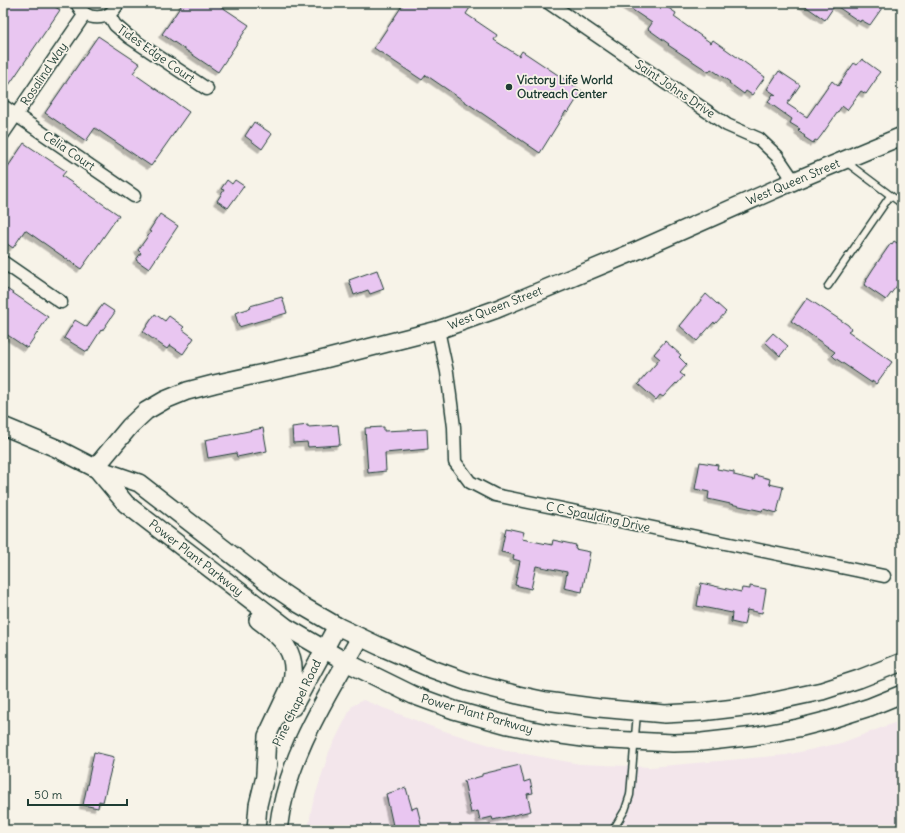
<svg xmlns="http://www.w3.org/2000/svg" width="905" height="833" font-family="Delius,sans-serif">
  <defs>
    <filter id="shadow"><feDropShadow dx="-3.5" dy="3.5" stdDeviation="0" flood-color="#0004"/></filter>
  </defs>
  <rect width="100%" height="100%" fill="#f7f3e8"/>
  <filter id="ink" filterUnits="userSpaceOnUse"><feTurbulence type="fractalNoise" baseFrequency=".025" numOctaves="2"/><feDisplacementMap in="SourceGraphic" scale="8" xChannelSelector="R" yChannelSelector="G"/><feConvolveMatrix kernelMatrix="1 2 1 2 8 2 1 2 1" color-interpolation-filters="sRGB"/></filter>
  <g filter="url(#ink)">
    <polygon fill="#f3e6eb" points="363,700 438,729 509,751 580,764 651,767 786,755 841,743 902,720 902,830 308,830 312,806 329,752 352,706"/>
    <g fill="#e9c6f1" stroke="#1f3d34" filter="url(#shadow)">
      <polygon points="3,3 49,3 60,10 9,85 3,81"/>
      <polygon points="183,3 216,3 249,25 218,72 162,34"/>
      <polygon points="404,3 473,3 466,14 497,35 494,40 519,56 522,51 582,91 568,113 566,111 540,153 426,75 422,80 374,48"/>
      <polygon points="622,3 661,3 676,13 674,17 711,43 713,40 765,77 752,95 746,91 744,94 729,83 730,82 711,69 709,72 668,45 669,44 648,29 652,23"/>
      <polygon points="801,3 875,3 882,8 870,25 861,20 860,22 835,5 825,20"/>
      <polygon points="98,36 140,64 133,73 189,112 151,166 95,128 86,141 45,113"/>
      <polygon points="862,59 880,72 876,77 877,78 866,94 861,91 847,110 842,106 821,136 817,141 815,140 813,143 804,137 805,136 798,131 800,129 790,123 792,119 768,102 773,94 776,95 767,89 779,71 800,85 787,104 807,117 832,81 838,86 854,63 857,65"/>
      <polygon points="254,122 272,134 262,149 245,136"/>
      <polygon points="24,143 66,171 62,176 119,215 81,269 25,230 13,248 3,241 3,174"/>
      <polygon points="227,180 232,184 235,180 244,186 228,208 217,201 224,190 221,189"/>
      <polygon points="160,214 178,226 149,269 136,260 141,253 138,250 151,232 149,231"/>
      <polygon points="894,241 902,246 902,279 886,300 864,285 867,281 866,280 873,269 891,243 892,244"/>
      <polygon points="377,270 384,289 370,294 368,290 354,295 349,280"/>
      <polygon points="7,289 48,317 27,348 3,332 3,295"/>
      <polygon points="706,294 726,312 715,324 714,322 697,341 680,326"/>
      <polygon points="282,297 287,313 239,327 235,313 251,308 250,306"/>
      <polygon points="807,298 848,325 851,329 848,331 892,362 876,384 872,381 872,383 835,358 832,355 835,352 791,321"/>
      <polygon points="103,304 115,312 102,331 101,330 87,352 64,338 75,320 87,327"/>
      <polygon points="155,314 165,321 169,316 184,327 182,329 194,338 183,354 170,345 167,349 143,332"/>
      <polygon points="773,333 788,346 780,356 765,342"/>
      <polygon points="665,341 681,355 679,357 687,365 680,373 684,376 677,384 676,383 663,397 660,395 656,400 638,384 660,359 654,354"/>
      <polygon points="308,425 308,427 338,425 340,445 308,447 307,442 293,443 292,427"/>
      <polygon points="384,427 384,431 427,429 428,449 385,453 386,471 368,473 365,428"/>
      <polygon points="263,428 267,451 237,457 236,453 208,458 205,440"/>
      <polygon points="700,462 718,465 717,469 734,472 734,475 754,480 755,475 770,479 769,484 783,487 777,513 763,509 762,511 708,499 709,492 695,489"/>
      <polygon points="506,528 524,532 522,539 552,545 553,540 576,545 575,549 590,552 582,592 564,588 567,572 536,566 531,589 515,585 520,561 513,559 514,555 501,552"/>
      <polygon points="701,583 741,592 742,588 750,589 750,586 766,589 762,613 747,610 744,625 731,622 732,613 697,606"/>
      <polygon points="94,752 114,757 103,802 99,801 98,808 83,805"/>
      <polygon points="520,765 524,782 530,780 533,793 527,794 531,811 493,820 492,817 480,820 478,811 471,813 464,781 482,776 482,774"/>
      <polygon points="406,788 412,809 417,807 422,827 415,829 415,830 394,830 386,794"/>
    </g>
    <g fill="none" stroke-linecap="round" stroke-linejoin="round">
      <defs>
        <g id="lane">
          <polyline points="846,162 902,204"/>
          <polyline points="828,286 890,196"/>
          <polyline points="613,830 625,810 630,795 637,713"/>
        </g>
        <g id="street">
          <path d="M77 3C84 22 110 22 118 3"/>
          <polyline points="549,3 727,125 759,139 777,156 794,181"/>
          <polyline points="109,15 115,25 129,37 207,89"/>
          <polyline points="3,106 134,196"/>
          <polyline points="3,134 85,14"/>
          <polyline points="3,262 61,302"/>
          <polyline points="438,330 447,372 454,427 455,462 470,482 495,495 884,576"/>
        </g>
        <g id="secondary">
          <polyline points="3,426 56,448 95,468 139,483 271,585 299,604 337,626 379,646 432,669 468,682 518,695 546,701 599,708 665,714 701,712 752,706 822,691 859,679 902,662"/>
          <polyline points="95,468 130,426 146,411 165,400 187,391 214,384 309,363 438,330 497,309 636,251 794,181 902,136"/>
          <polyline points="96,468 126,504 286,627 346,662 413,695 454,710 508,725 547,733 590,739 673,743 702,742 755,736 798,728 829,720 870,707 902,694"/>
          <path d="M258 620C281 637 300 653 291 685L267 736 265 774"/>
          <polyline points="293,707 337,626"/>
          <polyline points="256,830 258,805 268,764"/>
          <path d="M278 830C286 759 325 699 360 638"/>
        </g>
      </defs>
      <use href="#lane" stroke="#1f3d34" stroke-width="9"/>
      <use href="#street" stroke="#1f3d34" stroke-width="15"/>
      <use href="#secondary" stroke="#1f3d34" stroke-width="20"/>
      <use href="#lane" stroke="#f7f3e8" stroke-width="6"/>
      <use href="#street" stroke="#f7f3e8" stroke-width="12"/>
      <use href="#secondary" stroke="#f7f3e8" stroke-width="17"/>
    </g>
  </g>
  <circle fill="#1f3d34" stroke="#f7f3e8" stroke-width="1.5" cx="509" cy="87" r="4"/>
  <g text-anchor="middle" stroke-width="3.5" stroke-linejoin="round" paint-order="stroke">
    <g font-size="12" fill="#1f3d34" stroke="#f7f3e8">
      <text transform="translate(156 54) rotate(35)" y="4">Tides Edge Court</text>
      <text transform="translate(44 74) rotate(-56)" y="4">Rosalind Way</text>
      <text transform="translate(675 89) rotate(34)" y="4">Saint Johns Drive</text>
      <text transform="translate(69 151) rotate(34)" y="4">Celia Court</text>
      <text transform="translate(793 182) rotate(-23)" y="4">West Queen Street</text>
      <text transform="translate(495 308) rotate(-21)" y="4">West Queen Street</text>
      <text transform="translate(598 517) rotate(12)" y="4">C C Spaulding Drive</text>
      <text transform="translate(196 558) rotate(38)" y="4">Power Plant Parkway</text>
      <text transform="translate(297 703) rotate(-64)" y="4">Pine Chapel Road</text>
      <text transform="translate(477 714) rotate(16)" y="4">Power Plant Parkway</text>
    </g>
    <g font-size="12" font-weight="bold" fill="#1f3d34" stroke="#f7f3e8" text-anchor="start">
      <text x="517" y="84">Victory Life World<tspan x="517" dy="14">Outreach Center</tspan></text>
    </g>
  </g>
  <rect width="905" height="833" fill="none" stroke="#f7f3e8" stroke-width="16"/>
  <rect x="8" y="8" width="889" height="817" fill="none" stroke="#1f3d34" stroke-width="1.5" filter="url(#ink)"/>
  <path d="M28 799v6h99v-6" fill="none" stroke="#1f3d34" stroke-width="2"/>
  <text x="34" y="799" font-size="12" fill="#1f3d34" stroke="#f7f3e8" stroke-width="3" paint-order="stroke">50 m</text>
</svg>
